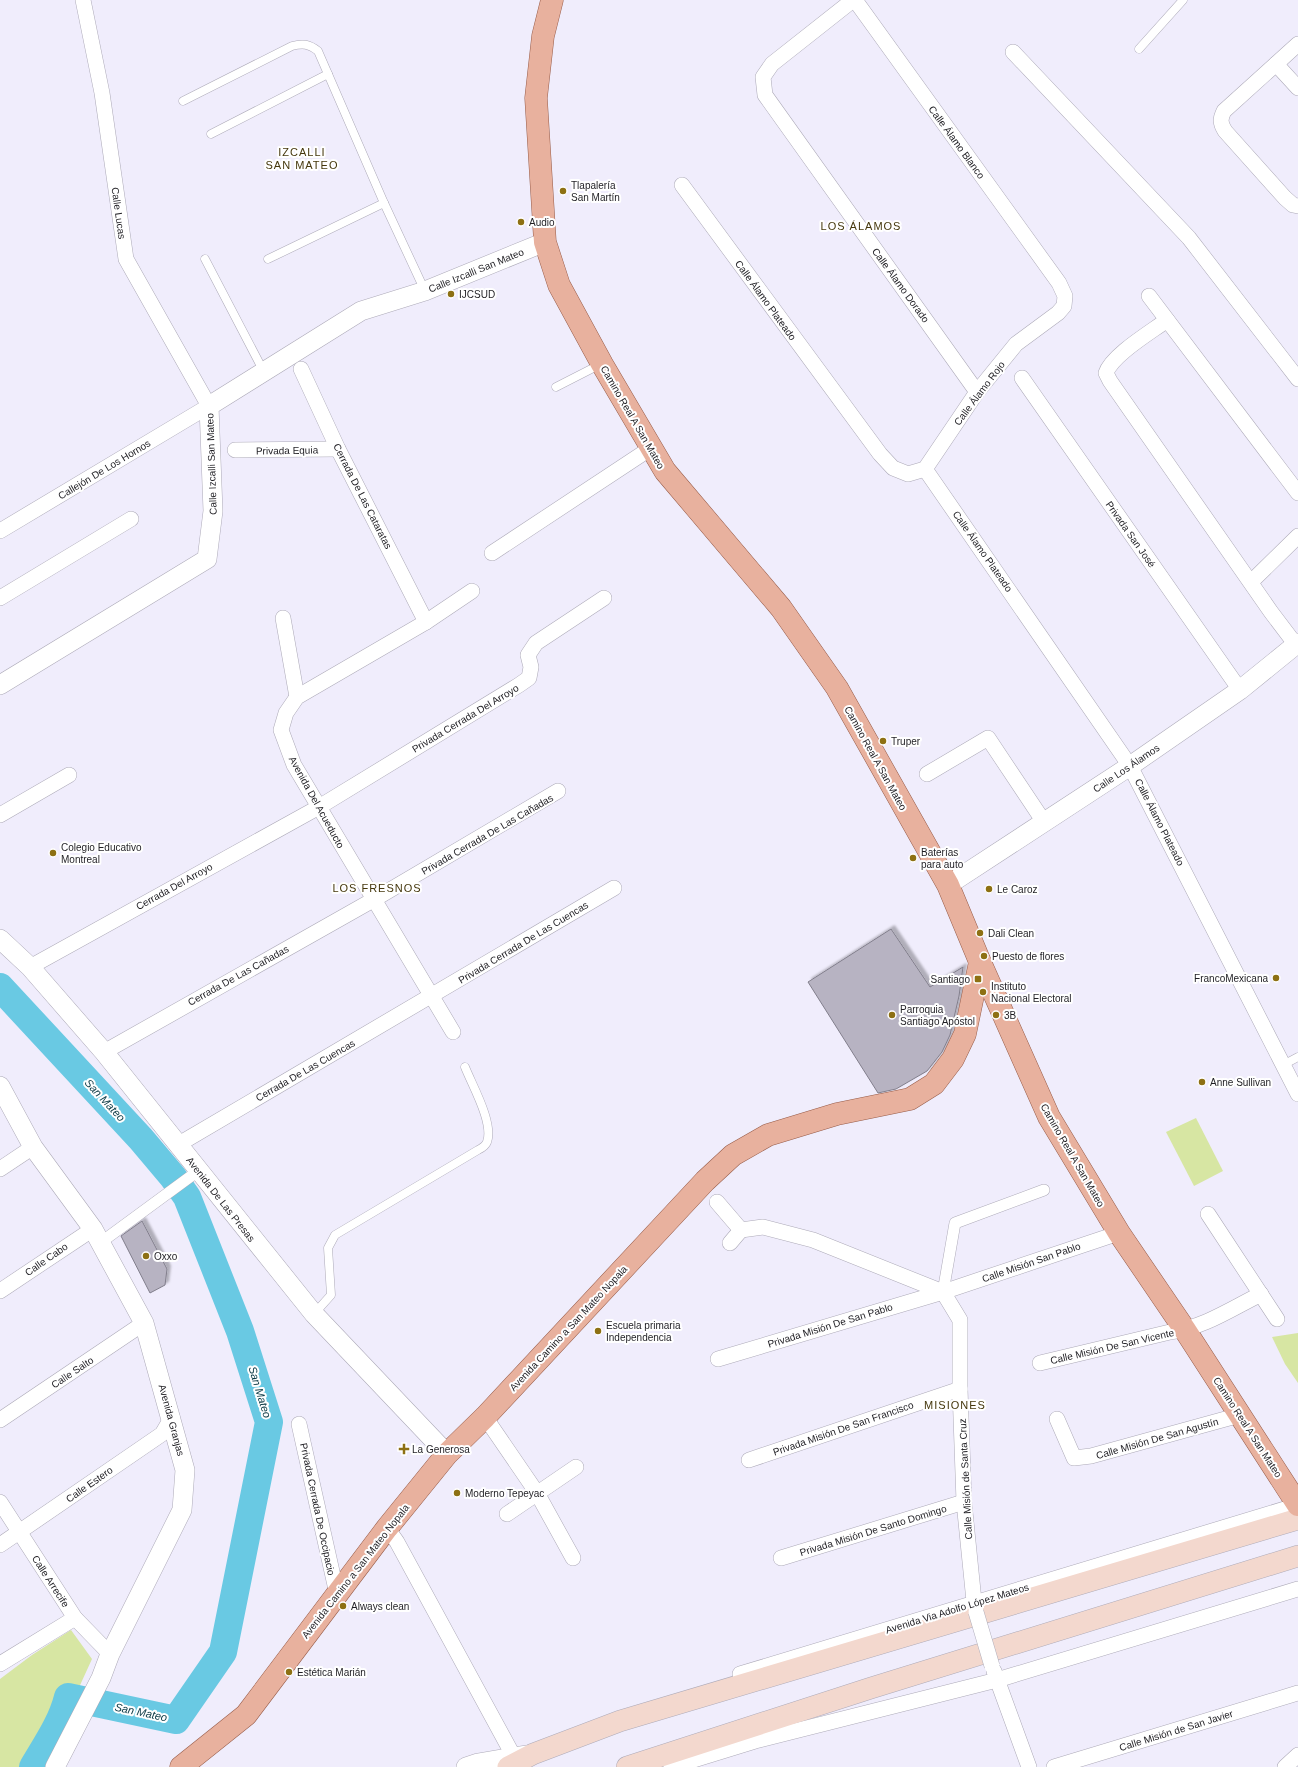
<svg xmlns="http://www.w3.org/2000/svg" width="1298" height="1767" font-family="Arial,sans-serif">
  <defs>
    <filter id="shadow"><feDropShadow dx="3.5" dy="-3.5" stdDeviation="1" flood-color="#0004"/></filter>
  </defs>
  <rect width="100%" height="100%" fill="#f0edfc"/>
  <g fill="#d7e6a3">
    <polygon points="1196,1118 1223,1171 1194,1186 1166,1132"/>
    <polygon points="1298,1333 1298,1383 1285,1364 1272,1337"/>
    <polygon points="71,1630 92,1659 76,1694 67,1692 57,1713 21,1767 0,1767 0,1679 32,1655"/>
  </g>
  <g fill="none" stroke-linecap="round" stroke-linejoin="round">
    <path stroke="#69c9e3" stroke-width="28" d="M0 987 141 1139 173 1177 187 1197 240 1331 269 1422 223 1652 176 1720 68 1697C62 1722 46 1745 33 1767"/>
  </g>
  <g fill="#b7b3c2" stroke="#827f8c" filter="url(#shadow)">
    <polygon points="891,929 930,987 963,967 959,996 950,1035 942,1052 927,1071 896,1089 878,1093 808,982"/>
    <polygon points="142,1221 167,1269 165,1285 150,1293 121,1236"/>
  </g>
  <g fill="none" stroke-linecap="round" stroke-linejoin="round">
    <defs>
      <g id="service">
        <polyline points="1139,49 1183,0"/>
        <path d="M183 101 292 46C303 43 309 44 318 51L384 203 425 291"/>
        <polyline points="211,134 328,74"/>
        <polyline points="205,259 264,372"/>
        <polyline points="268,259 384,203"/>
        <polyline points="556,387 601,364"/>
        <polyline points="1283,1065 1298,1057"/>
        <path d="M314 1314 331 1295 328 1248 335 1235 478 1150C482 1148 486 1145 487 1142 494 1123 472 1085 465 1067"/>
      </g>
      <g id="pedestrian">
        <polyline points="100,1243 198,1171"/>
        <polyline points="943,1292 955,1223 1044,1190"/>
      </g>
      <g id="minor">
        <polyline points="853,0 772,64 763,77 765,95 977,392"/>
        <path d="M1298 44 1224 111C1220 119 1220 123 1225 131L1285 198 1293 205 1298 206"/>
        <polyline points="1013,52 1189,238 1298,379"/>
        <polyline points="1276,64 1298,88"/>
        <polyline points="682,185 880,454 893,468 908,474 925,469 977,392 1016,344 1058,313 1064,306 1065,296 1059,283 855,0"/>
        <polyline points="1149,296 1298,493"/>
        <path d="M1167 320C1151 332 1112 355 1106 373L1110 381 1271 612 1296 645"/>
        <polyline points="301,369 338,449 426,622"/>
        <polyline points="1022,378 1240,690"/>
        <polyline points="235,450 338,449"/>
        <polyline points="925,469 1130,766 1298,1094"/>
        <polyline points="0,531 209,406 126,259 102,93 83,0"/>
        <polyline points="492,553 651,448"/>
        <polyline points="1251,582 1298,536"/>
        <polyline points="0,598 131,519"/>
        <polyline points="283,618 297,697"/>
        <polyline points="927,774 988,738 1044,822"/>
        <polyline points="0,815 69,775"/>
        <polyline points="30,967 319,807 519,685 529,678 531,667 528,655 536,643 604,598"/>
        <polyline points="453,1032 294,765 281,730 286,713 297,697 426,622 472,591"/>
        <polyline points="104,1052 373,900 558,791"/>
        <polyline points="179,1144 614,888"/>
        <polyline points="0,1169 33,1147"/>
        <polyline points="717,1202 741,1230 763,1227 813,1240 943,1292 960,1320 960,1389 964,1502 975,1611"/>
        <polyline points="1208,1214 1277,1319"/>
        <polyline points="730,1243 741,1230"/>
        <polyline points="0,1291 93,1229"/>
        <polyline points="718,1359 943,1292 1119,1233"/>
        <path d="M1040 1363 1170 1332C1203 1328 1231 1309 1261 1294"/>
        <polyline points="485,1417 537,1493 573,1558"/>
        <polyline points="1057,1419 1074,1458 1091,1456 1240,1415"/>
        <polyline points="0,1420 144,1323"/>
        <polyline points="299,1424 337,1594"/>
        <polyline points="749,1460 960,1389"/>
        <polyline points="0,1502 75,1618 110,1654"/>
        <polyline points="507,1514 576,1467"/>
        <polyline points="387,1528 397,1542 514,1757"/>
        <polyline points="0,1545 162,1434 172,1417"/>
        <polyline points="781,1558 964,1502"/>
        <polyline points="0,1664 75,1618"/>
        <polyline points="994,1671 1029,1767"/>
        <polyline points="740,1674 1298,1505"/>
        <polyline points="671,1767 755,1741 997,1680 1298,1589"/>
        <polyline points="1054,1767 1298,1693"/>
        <polyline points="1285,1767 1298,1755"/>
      </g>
      <g id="tertiary">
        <polyline points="0,685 207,559 213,511 209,406 361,311 425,291 545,242"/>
        <polyline points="948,885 1130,766 1240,690 1298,643"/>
        <polyline points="0,939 30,967 104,1052 314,1314 447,1454"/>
        <polyline points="0,1086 33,1147 93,1229 144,1323 185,1470 182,1510 110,1654 101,1678 55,1767"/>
        <polyline points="466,1767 478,1763 526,1755"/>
      </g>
      <g id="secondary">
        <polyline points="508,1767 533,1754 620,1721 1298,1519"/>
        <polyline points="627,1767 871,1688 1298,1556"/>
      </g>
      <g id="primary">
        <polyline points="552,0 543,36 536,98 545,242 559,285 602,364 665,471 781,608 837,688 948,885 980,962 1049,1117 1119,1233 1185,1330 1298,1505"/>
        <polyline points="181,1767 246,1715 387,1528 447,1454 485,1417 705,1181 733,1155 768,1135 837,1114 910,1099 934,1084 953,1059 965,1034 980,962"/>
      </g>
    </defs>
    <use href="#service" stroke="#adaab8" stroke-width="9"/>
    <use href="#pedestrian" stroke="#adaab8" stroke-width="12"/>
    <use href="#minor" stroke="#adaab8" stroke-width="16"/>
    <use href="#tertiary" stroke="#adaab8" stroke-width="20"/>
    <use href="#secondary" stroke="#adaab8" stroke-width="22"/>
    <use href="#primary" stroke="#975c49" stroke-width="23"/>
    <use href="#service" stroke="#fff" stroke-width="8"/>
    <use href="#pedestrian" stroke="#fff" stroke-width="11"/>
    <use href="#minor" stroke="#fff" stroke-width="15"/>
    <use href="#tertiary" stroke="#fff" stroke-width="19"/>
    <use href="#secondary" stroke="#f3d8ce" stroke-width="21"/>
    <use href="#primary" stroke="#e8b19e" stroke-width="22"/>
    <defs>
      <polyline id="minor-bridge" points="976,1612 992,1666"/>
    </defs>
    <use href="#minor-bridge" stroke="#adaab8" stroke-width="16" stroke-linecap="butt"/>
    <use href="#minor-bridge" stroke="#fff" stroke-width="15"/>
  </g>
  <g fill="#8d7013" stroke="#fff" stroke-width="1.5">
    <circle cx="563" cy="191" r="4"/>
    <circle cx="521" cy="222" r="4"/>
    <circle cx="451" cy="294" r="4"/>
    <circle cx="883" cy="741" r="4"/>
    <circle cx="53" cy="853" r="4"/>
    <circle cx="913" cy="858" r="4"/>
    <circle cx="989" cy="889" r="4"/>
    <circle cx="980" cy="933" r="4"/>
    <circle cx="984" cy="956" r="4"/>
    <circle cx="1276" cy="978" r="4"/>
    <rect x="974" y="975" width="8" height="8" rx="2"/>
    <circle cx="983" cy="992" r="4"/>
    <circle cx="892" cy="1015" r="4"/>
    <circle cx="996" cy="1015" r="4"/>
    <circle cx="1202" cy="1082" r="4"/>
    <circle cx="146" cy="1256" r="4"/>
    <circle cx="598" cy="1331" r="4"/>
    <path d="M402 1443h4v4h4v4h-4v4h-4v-4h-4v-4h4z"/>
    <circle cx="457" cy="1493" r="4"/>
    <circle cx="343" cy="1606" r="4"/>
    <circle cx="289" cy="1672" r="4"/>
  </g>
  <g text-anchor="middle" stroke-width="4" stroke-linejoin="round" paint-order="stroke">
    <g font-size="10" fill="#1f1e23" stroke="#fff">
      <text transform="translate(957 142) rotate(54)" y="4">Calle Álamo Blanco</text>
      <text transform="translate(119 213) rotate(82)" y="4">Calle Lucas</text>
      <text transform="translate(476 270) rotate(-22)" y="4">Calle Izcalli San Mateo</text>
      <text transform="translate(901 285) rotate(54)" y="4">Calle Álamo Dorado</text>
      <text transform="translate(766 300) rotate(54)" y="4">Calle Álamo Plateado</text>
      <text transform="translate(979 393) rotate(-53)" y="4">Calle Álamo Rojo</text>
      <text transform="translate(633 417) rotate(60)" y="4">Camino Real A San Mateo</text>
      <text transform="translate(287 450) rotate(-1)" y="4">Privada Equia</text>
      <text transform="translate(211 464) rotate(-92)" y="4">Calle Izcalli San Mateo</text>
      <text transform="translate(104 469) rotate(-31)" y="4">Callejón De Los Hornos</text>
      <text transform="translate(363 496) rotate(63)" y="4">Cerrada De Las Cataratas</text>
      <text transform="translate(1131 534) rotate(55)" y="4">Privada San José</text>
      <text transform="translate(983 551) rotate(55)" y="4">Calle Álamo Plateado</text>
      <text transform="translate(465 718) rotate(-31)" y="4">Privada Cerrada Del Arroyo</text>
      <text transform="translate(876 758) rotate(61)" y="4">Camino Real A San Mateo</text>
      <text transform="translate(1126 768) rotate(-34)" y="4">Calle Los Álamos</text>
      <text transform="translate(317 802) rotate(61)" y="4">Avenida Del Acueducto</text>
      <text transform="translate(1160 822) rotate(63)" y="4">Calle Álamo Plateado</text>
      <text transform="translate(487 834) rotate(-30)" y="4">Privada Cerrada De Las Cañadas</text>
      <text transform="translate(174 886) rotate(-29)" y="4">Cerrada Del Arroyo</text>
      <text transform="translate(523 942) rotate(-31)" y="4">Privada Cerrada De Las Cuencas</text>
      <text transform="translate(238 975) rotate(-29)" y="4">Cerrada De Las Cañadas</text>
      <text transform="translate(305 1070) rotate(-30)" y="4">Cerrada De Las Cuencas</text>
      <text transform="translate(1073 1155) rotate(60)" y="4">Camino Real A San Mateo</text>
      <text transform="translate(221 1199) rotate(52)" y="4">Avenida De Las Presas</text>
      <text transform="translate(46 1259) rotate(-35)" y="4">Calle Cabo</text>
      <text transform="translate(1031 1262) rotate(-19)" y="4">Calle Misión San Pablo</text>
      <text transform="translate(830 1325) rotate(-17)" y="4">Privada Misión De San Pablo</text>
      <text transform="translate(568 1328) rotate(-47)" y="4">Avenida Camino a San Mateo Nopala</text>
      <text transform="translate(1112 1346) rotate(-13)" y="4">Calle Misión De San Vicente</text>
      <text transform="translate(72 1372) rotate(-34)" y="4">Calle Salto</text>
      <text transform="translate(172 1420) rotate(75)" y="4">Avenida Granjas</text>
      <text transform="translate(1248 1427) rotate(57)" y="4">Camino Real A San Mateo</text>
      <text transform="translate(843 1428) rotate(-19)" y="4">Privada Misión De San Francisco</text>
      <text transform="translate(1157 1438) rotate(-16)" y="4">Calle Misión De San Agustín</text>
      <text transform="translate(965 1479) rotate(-93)" y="4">Calle Misión de Santa Cruz</text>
      <text transform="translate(89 1484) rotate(-35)" y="4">Calle Estero</text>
      <text transform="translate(318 1509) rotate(78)" y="4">Privada Cerrada De Occipacio</text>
      <text transform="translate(873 1530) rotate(-17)" y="4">Privada Misión De Santo Domingo</text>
      <text transform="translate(355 1571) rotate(-52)" y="4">Avenida Camino a San Mateo Nopala</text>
      <text transform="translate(51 1581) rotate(57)" y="4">Calle Arrecife</text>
      <text transform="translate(957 1608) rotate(-17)" y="4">Avenida Via Adolfo López Mateos</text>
      <text transform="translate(1176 1730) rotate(-17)" y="4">Calle Misión de San Javier</text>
    </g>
    <g font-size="10" fill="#1f1e23" stroke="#fff" text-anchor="start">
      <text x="571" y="189">Tlapalería<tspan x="571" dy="12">San Martín</tspan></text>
      <text x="529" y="226">Audio</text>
      <text x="459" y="298">IJCSUD</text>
      <text x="891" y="745">Truper</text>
      <text x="61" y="851">Colegio Educativo<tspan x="61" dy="12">Montreal</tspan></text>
      <text x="921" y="856">Baterías<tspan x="921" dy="12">para auto</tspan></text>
      <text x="997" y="893">Le Caroz</text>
      <text x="988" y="937">Dali Clean</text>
      <text x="992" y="960">Puesto de flores</text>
      <text x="1268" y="982" text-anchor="end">FrancoMexicana</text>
      <text x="970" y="983" text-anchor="end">Santiago</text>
      <text x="991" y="990">Instituto<tspan x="991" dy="12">Nacional Electoral</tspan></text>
      <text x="900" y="1013">Parroquia<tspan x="900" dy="12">Santiago Apóstol</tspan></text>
      <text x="1004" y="1019">3B</text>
      <text x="1210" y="1086">Anne Sullivan</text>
      <text x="154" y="1260">Oxxo</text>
      <text x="606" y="1329">Escuela primaria<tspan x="606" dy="12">Independencia</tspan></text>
      <text x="412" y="1453">La Generosa</text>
      <text x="465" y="1497">Moderno Tepeyac</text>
      <text x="351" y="1610">Always clean</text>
      <text x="297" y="1676">Estética Marián</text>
    </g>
    <g font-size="11" letter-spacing="1" fill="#45370d" stroke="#fff">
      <text x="302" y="156">IZCALLI<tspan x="302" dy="13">SAN MATEO</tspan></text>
      <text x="861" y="230">LOS ÁLAMOS</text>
      <text x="377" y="892">LOS FRESNOS</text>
      <text x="955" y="1409">MISIONES</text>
    </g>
    <g font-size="11" font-style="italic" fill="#0b3944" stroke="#fff">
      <text transform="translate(105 1100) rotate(47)" y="4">San Mateo</text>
      <text transform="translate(260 1392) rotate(73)" y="4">San Mateo</text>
      <text transform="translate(141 1712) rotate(12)" y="4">San Mateo</text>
    </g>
  </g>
</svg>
